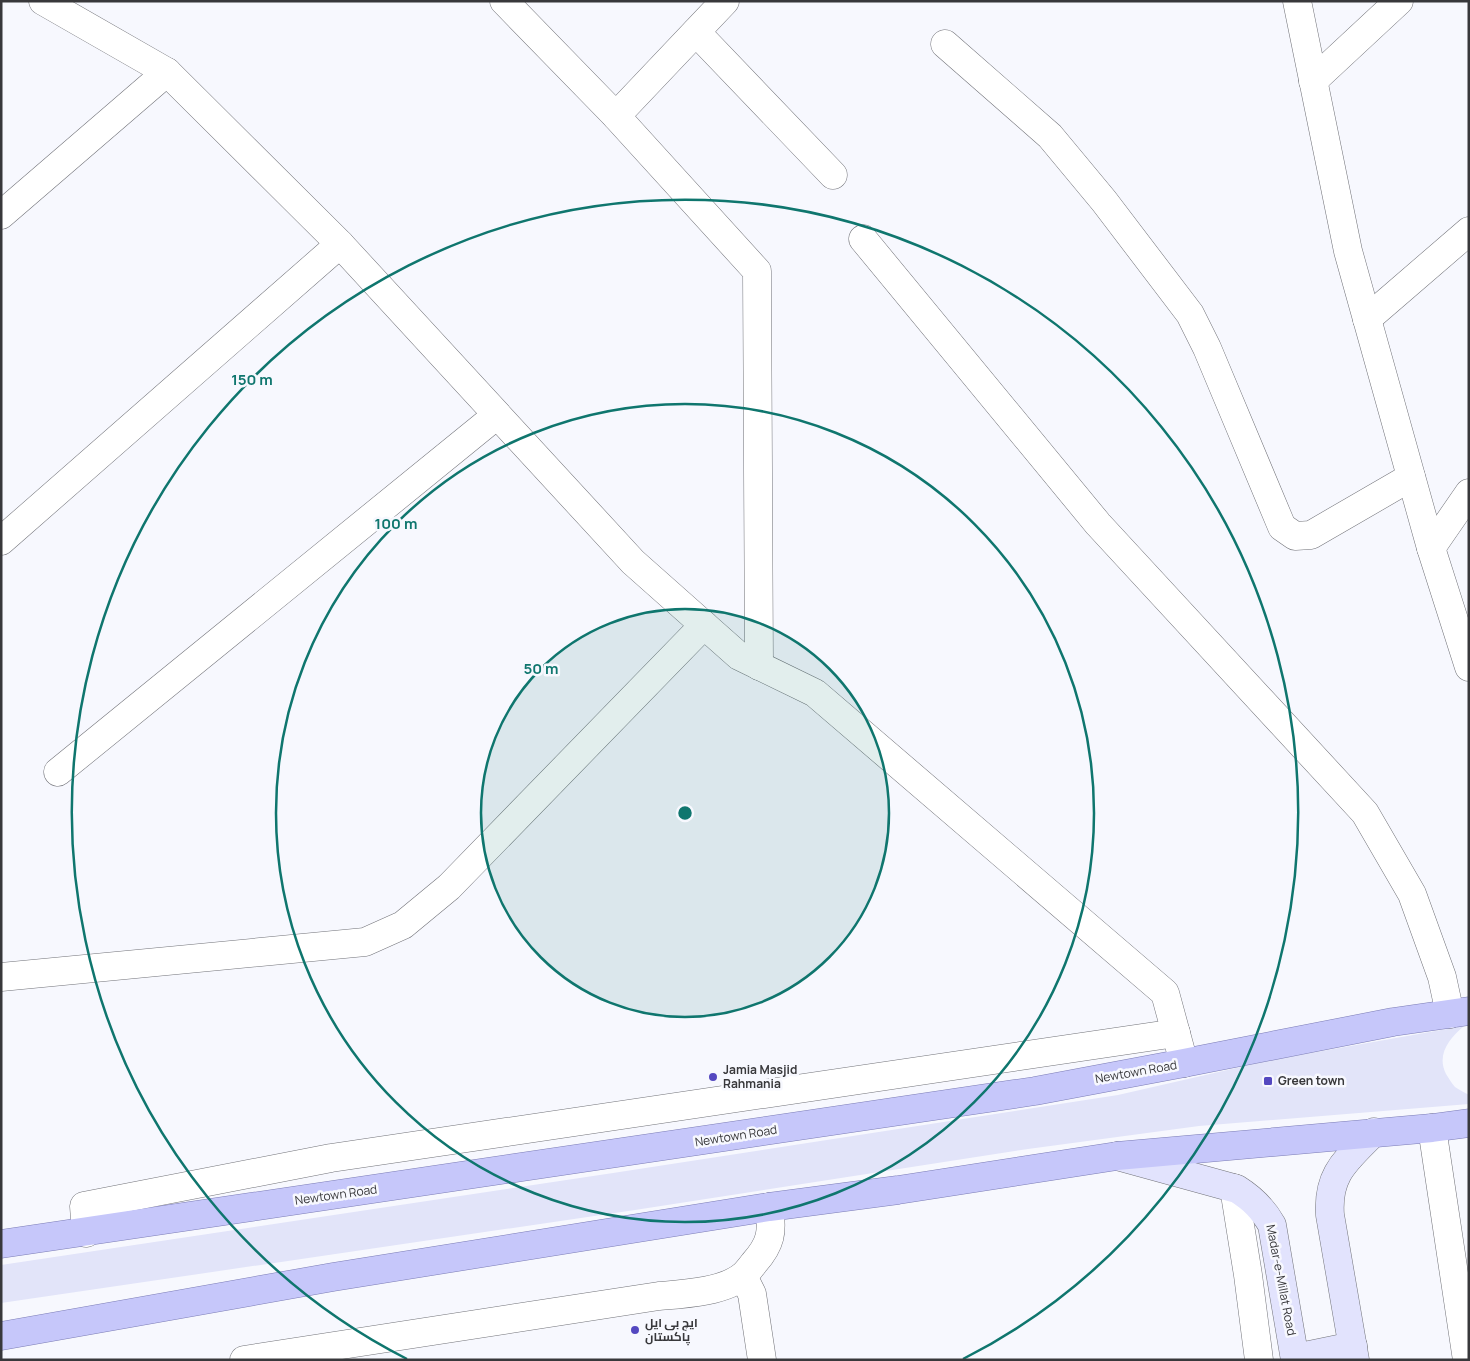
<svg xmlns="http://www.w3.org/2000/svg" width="1470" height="1361" font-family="Manrope,Cairo,sans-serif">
  <rect width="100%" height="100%" fill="#f7f8fe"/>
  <path fill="#e2e4f9" d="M1464 1026C1450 1038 1436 1054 1446 1074 1449 1078 1451 1083 1455 1087 1459 1090 1464 1092 1469 1095V1104L1199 1126 1028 1149 635 1210 1 1303V1265L613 1173 1118 1095 1271 1060Z"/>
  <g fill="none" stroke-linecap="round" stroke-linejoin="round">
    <defs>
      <g id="street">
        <polyline points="43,1 167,72 340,244 633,562 704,625 739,656 815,693 1165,993 1184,1063"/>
        <polyline points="504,1 616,116 757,271 759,666"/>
        <polyline points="1297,1 1348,251 1431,548 1469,667"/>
        <polyline points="696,32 833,175"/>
        <polyline points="945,44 1050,136 1104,201 1190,314 1207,348 1282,527 1295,536 1311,535 1411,477"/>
        <polyline points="1313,81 1399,1"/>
        <polyline points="616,116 725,1"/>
        <polyline points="1,215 167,72"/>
        <polyline points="863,239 1098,524 1365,813 1412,894 1442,977 1450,1014"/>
        <polyline points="1367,319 1469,231"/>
        <polyline points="1,541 340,244"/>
        <polyline points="1431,548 1469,493"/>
        <polyline points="58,772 497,415"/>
        <polyline points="1,977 365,942 403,925 449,887 704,625"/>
        <polyline points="1432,1128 1467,1360"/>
        <polyline points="1234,1188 1248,1275 1259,1360"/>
        <polyline points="86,1233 84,1206 331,1158 1176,1033"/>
        <polyline points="743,1276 752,1294 762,1360"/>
        <path d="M244 1360 659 1296C684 1294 724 1292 744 1275 747 1272 751 1267 754 1263 771 1244 773 1232 769 1207"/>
      </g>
      <g id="secondary">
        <path d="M1117 1156 1237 1189C1253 1199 1263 1209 1272 1225L1295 1360"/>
        <polyline points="1295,1358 1353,1346"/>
        <path d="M1355 1360 1330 1215C1327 1173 1347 1160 1374 1132"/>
      </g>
      <g id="primary">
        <polyline points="1,1244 1035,1091 1184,1063 1393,1022 1469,1011"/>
        <polyline points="1,1336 333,1277 769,1207 898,1190 1117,1156 1432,1128 1469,1123"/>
      </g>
    </defs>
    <use href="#street" stroke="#727379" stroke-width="29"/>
    <use href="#secondary" stroke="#727379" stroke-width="29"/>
    <use href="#primary" stroke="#7c7db5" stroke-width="29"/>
    <use href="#street" stroke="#fff" stroke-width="28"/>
    <use href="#secondary" stroke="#e2e3fd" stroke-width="28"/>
    <use href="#primary" stroke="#c6c7fa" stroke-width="28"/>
  </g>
  <circle cx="685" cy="813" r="204" fill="#0f766e" fill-opacity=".12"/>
  <g fill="none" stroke="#0f766e" stroke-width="2.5">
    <circle cx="685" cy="813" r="204"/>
    <circle cx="685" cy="813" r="409"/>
    <path d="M407 1359A613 613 0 1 1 963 1359"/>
  </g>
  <g fill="#5448c0" stroke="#f7f8fe" stroke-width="2">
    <circle cx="713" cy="1077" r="5"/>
    <rect x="1263" y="1076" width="10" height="10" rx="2.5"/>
    <circle cx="635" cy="1330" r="5"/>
  </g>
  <g text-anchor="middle" stroke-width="5" stroke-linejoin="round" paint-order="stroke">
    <g font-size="12" font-weight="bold" fill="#38383b" stroke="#f7f8fe" text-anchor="start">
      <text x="723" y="1074">Jamia Masjid<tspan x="723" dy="14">Rahmania</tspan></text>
      <text x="1278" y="1085">Green town</text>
      <text x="645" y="1327">ایچ بی ایل<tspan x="645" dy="14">پاکستان</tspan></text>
    </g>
    <g font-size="12" fill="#38383b" stroke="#f7f8fe">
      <text transform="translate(1136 1072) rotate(-10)" y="4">Newtown Road</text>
      <text transform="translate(736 1136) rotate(-9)" y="4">Newtown Road</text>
      <text transform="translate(336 1195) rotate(-8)" y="4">Newtown Road</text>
      <text transform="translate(1281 1280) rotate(79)" y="4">Madar-e-Millat Road</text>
    </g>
  </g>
  <circle cx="685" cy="813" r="8" fill="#0f766e" stroke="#f7f8fe" stroke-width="2.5"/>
  <g font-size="15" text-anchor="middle" font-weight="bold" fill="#0f766e" stroke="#f7f8fe" stroke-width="5" stroke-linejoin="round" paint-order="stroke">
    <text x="252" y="385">150 m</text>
    <text x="396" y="529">100 m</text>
    <text x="541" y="674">50 m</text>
  </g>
  <rect width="1470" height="1361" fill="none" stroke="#38383b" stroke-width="5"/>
</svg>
